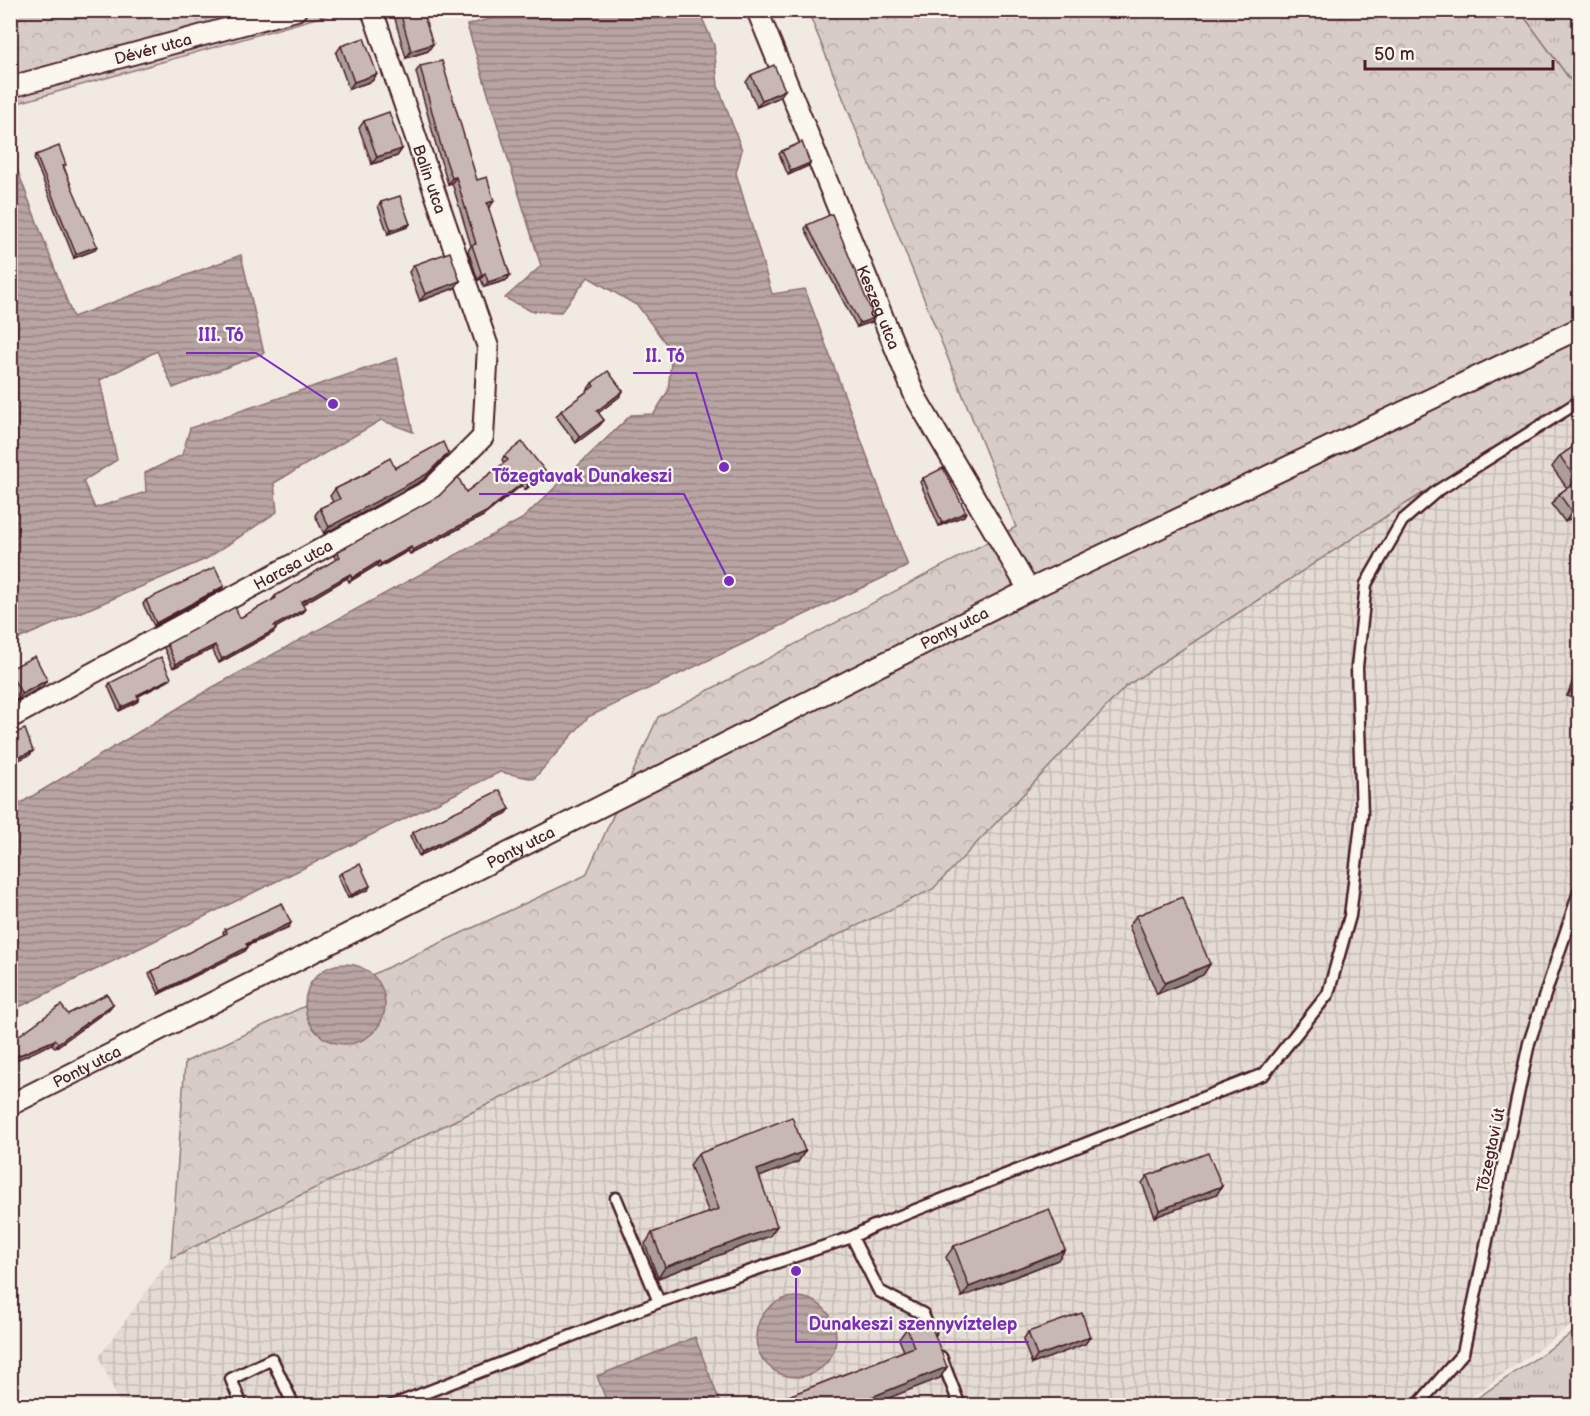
<svg xmlns="http://www.w3.org/2000/svg" width="1590" height="1416" font-family="'Balsamiq Sans',sans-serif">
  <defs>
    <pattern id="industrial-grid" width="8" height="8" patternUnits="userSpaceOnUse" patternTransform="scale(1.5)"><rect width="8" height="8" fill="#e4dbd2"/><path d="M0 4h8M4 0v8" fill="none" stroke="#c5bcb4"/></pattern>
    <pattern id="grass-tufts" width="24" height="20" patternUnits="userSpaceOnUse" patternTransform="scale(1.5)"><rect width="24" height="20" fill="#d8ccc6"/><path d="M3 7l-1-3M5 7V3M7 7l1-3M15 17l-1-3M17 17v-4M19 17l1-3" fill="none" stroke="#bbafaa"/></pattern>
    <pattern id="forest-crowns" width="20" height="18" patternUnits="userSpaceOnUse" patternTransform="scale(1.5)"><rect width="20" height="18" fill="#d8ccc6"/><path d="M2 6a3 3 0 1 1 6 0M12 15a3 3 0 1 1 6 0" fill="none" stroke="#bbafaa"/></pattern>
    <pattern id="water-rules" width="6" height="5" patternUnits="userSpaceOnUse" patternTransform="scale(1.5)"><rect width="6" height="5" fill="#b8a4a2"/><path d="M0 2.5h6" fill="none" stroke="#988584"/></pattern>
  </defs>
  <rect width="100%" height="100%" fill="#f0eae0"/>
  <filter id="ink" filterUnits="userSpaceOnUse"><feTurbulence type="fractalNoise" baseFrequency=".0167" numOctaves="2"/><feDisplacementMap in="SourceGraphic" scale="12" xChannelSelector="R" yChannelSelector="G"/><feConvolveMatrix kernelMatrix="1 2 1 2 8 2 1 2 1" color-interpolation-filters="sRGB"/></filter>
  <g filter="url(#ink)">
    <polygon fill="url(#industrial-grid)" points="1579,395 1579,1320 1460,1405 121,1406 99,1357 171,1258 933,889 1126,686 1396,510"/>
    <g fill="url(#grass-tufts)" stroke="#917678" stroke-width="1.5">
      <polygon points="1520,11 1579,11 1579,92"/>
      <polygon points="1579,1329 1579,1405 1467,1405"/>
    </g>
    <g fill="url(#forest-crowns)" stroke="#917678" stroke-width="1.5">
      <polygon points="11,11 341,11 11,105"/>
      <polygon points="808,11 1520,11 1579,92 1579,395 1396,510 1126,686 933,889 171,1258 185,1062 586,875 658,717 1016,527"/>
    </g>
    <g fill="url(#water-rules)" stroke="#8c6f72" stroke-width="1.5">
      <polygon points="519,11 702,11 702,18 714,45 718,86 742,150 736,173 772,294 805,289 908,566 588,717 534,779 500,772 11,1011 11,809 213,687 522,519 631,415 654,414 668,391 672,352 638,306 588,277 561,312 531,311 505,298 541,266 467,25"/>
      <polygon points="12,156 73,317 241,255 264,353 173,388 157,351 100,380 117,460 83,481 95,508 146,492 145,473 182,455 190,428 397,358 413,432 381,420 274,483 277,512 206,559 11,642"/>
      <circle cx="345" cy="1004" r="40"/>
      <circle cx="796" cy="1337" r="40"/>
      <polygon points="695,1337 721,1405 608,1405 597,1376"/>
    </g>
    <g fill="none" stroke-linecap="round" stroke-linejoin="round">
      <defs>
        <g id="service">
          <polyline points="852,1237 872,1227 1264,1074 1328,994 1350,916 1362,815 1357,667 1366,584 1402,521 1437,491 1580,401"/>
          <polyline points="659,1302 852,1237 879,1291 923,1314 930,1332"/>
          <polyline points="941,1357 960,1406"/>
          <polyline points="242,1406 231,1379 272,1359 294,1406"/>
          <polyline points="391,1406 659,1302 616,1198"/>
          <polyline points="1417,1406 1463,1353 1529,1043 1580,889"/>
        </g>
        <g id="minor">
          <path id="s1" d="M757 10 915 396 1029 590"/>
          <path id="s2" d="M10 87 296 10"/>
          <path id="s3" d="M10 718 430 490 483 437 488 347 372 10"/>
          <path id="s4" d="M10 1105 1029 590 1580 328"/>
        </g>
      </defs>
      <use href="#service" stroke="#4a1f2b" stroke-width="15"/>
      <use href="#minor" stroke="#4a1f2b" stroke-width="24"/>
      <use href="#service" stroke="#fbf7ec" stroke-width="10"/>
      <use href="#minor" stroke="#fbf7ec" stroke-width="20"/>
    </g>
    <g fill="#ac9e9a" stroke="#4a1f2b" stroke-width="1.5">
      <polygon points="400,12 428,51 406,58 395,19"/>
      <polygon points="341,46 377,74 372,81 349,89 336,53"/>
      <polygon points="420,66 490,207 488,207 510,275 507,280 484,287 481,279 478,280 468,251 471,246 452,183 448,184 438,152 416,72"/>
      <polygon points="751,75 780,97 757,107 746,82"/>
      <polygon points="364,121 402,149 397,156 372,164 359,128"/>
      <polygon points="782,151 810,163 808,166 788,175 779,154"/>
      <polygon points="36,155 64,167 95,250 74,258 34,158"/>
      <polygon points="381,202 410,224 407,227 388,234 378,206"/>
      <polygon points="807,225 874,318 872,322 857,327 805,229"/>
      <polygon points="414,265 455,288 420,301 409,272"/>
      <polygon points="592,383 623,391 619,397 598,413 604,420 599,426 576,443 556,416 561,411 589,390 588,389"/>
      <polygon points="1580,442 1580,512 1565,522 1552,504 1559,494 1567,488 1552,467 1560,456"/>
      <polygon points="448,453 444,459 423,480 324,534 315,515 320,508 333,502 330,496 335,489 365,474 369,470 395,468"/>
      <polygon points="504,456 546,472 543,476 525,490 522,485 483,516 410,554 408,551 378,568 377,565 349,582 347,578 302,604 302,613 276,627 276,629 273,633 219,663 212,649 173,668 164,648 167,644 240,618 272,601 272,600 275,596 336,560 334,556 337,552 466,492 504,463 502,460"/>
      <polygon points="923,478 966,512 964,516 939,526 920,482"/>
      <polygon points="222,589 154,626 143,604 146,600"/>
      <polygon points="1580,661 1580,701 1567,696"/>
      <polygon points="10,669 47,680 42,687 17,701 10,690"/>
      <polygon points="168,681 138,696 139,699 137,702 119,711 108,686 110,683"/>
      <polygon points="507,813 419,856 410,836 413,832"/>
      <polygon points="341,873 368,890 348,898 338,876"/>
      <polygon points="1136,916 1210,964 1203,975 1157,994 1129,926"/>
      <polygon points="289,927 247,946 248,947 245,951 159,994 149,974 152,971 224,935 223,932 225,929"/>
      <polygon points="113,1004 109,1009 55,1048 52,1044 68,1014"/>
      <polygon points="805,1151 798,1162 759,1177 770,1236 658,1278 645,1244 652,1233 709,1213 690,1165 698,1154"/>
      <polygon points="1147,1176 1222,1186 1217,1194 1155,1217 1142,1183"/>
      <polygon points="954,1246 1058,1260 962,1297 946,1257"/>
      <polygon points="907,1328 947,1367 940,1378 868,1406 776,1406 781,1399 904,1351 899,1339"/>
      <polygon points="1028,1332 1090,1337 1085,1344 1032,1364 1023,1340"/>
    </g>
    <g fill="#8c817d" stroke="#4a1f2b" stroke-width="1.5">
      <polygon points="471,10 482,10 469,14"/>
      <polygon points="433,44 428,51 406,58 411,51"/>
      <polygon points="377,74 372,81 349,89 354,82"/>
      <polygon points="785,90 780,97 757,107 762,100"/>
      <polygon points="402,149 397,156 372,164 377,157"/>
      <polygon points="810,163 808,166 788,175 791,171"/>
      <polygon points="456,177 452,183 448,184 452,178"/>
      <polygon points="494,201 490,207 483,209 487,203"/>
      <polygon points="410,224 407,227 388,234 391,230"/>
      <polygon points="97,246 95,250 74,258 76,254"/>
      <polygon points="485,273 481,279 478,280 482,275"/>
      <polygon points="510,275 507,280 484,287 488,282"/>
      <polygon points="460,281 455,288 420,301 425,294"/>
      <polygon points="874,318 872,322 857,327 860,323"/>
      <polygon points="623,391 619,397 593,417 597,411"/>
      <polygon points="604,420 599,426 576,443 580,437"/>
      <polygon points="448,453 444,459 423,480 324,534 329,527"/>
      <polygon points="546,472 543,476 525,490 528,486"/>
      <polygon points="525,481 522,485 483,516 410,554 413,550"/>
      <polygon points="1580,507 1580,512 1565,522 1572,512"/>
      <polygon points="966,512 964,516 939,526 942,523"/>
      <polygon points="411,547 408,551 378,568 381,564"/>
      <polygon points="379,561 377,565 349,582 352,578"/>
      <polygon points="350,574 347,578 298,607 301,602"/>
      <polygon points="224,586 222,589 154,626 156,623"/>
      <polygon points="305,609 302,613 272,630 274,626"/>
      <polygon points="276,629 273,633 219,663 222,659"/>
      <polygon points="215,645 212,649 173,668 176,664"/>
      <polygon points="171,678 168,681 135,698 137,695"/>
      <polygon points="47,680 42,687 17,701 22,694"/>
      <polygon points="1572,689 1580,692 1580,701 1567,696"/>
      <polygon points="139,699 137,702 119,711 122,707"/>
      <polygon points="33,751 30,755 10,764 10,761"/>
      <polygon points="510,809 507,813 419,856 422,852"/>
      <polygon points="370,886 368,890 348,898 351,895"/>
      <polygon points="291,923 289,927 243,947 246,944"/>
      <polygon points="248,947 245,951 159,994 161,991"/>
      <polygon points="1210,964 1203,975 1157,994 1165,983"/>
      <polygon points="113,1004 109,1009 55,1048 58,1043"/>
      <polygon points="55,1040 52,1044 10,1063 10,1059"/>
      <polygon points="805,1151 798,1162 749,1181 757,1170"/>
      <polygon points="1222,1186 1217,1194 1155,1217 1160,1210"/>
      <polygon points="777,1226 770,1236 658,1278 665,1267"/>
      <polygon points="1065,1250 1058,1260 962,1297 969,1287"/>
      <polygon points="1090,1337 1085,1344 1032,1364 1037,1356"/>
      <polygon points="947,1367 940,1378 868,1406 849,1406"/>
    </g>
    <g fill="#c8b8b3" stroke="#4a1f2b" stroke-width="1.5">
      <polygon points="404,10 422,10 433,44 411,51 400,12"/>
      <polygon points="364,38 377,74 354,82 341,46"/>
      <polygon points="442,61 477,180 487,177 494,201 487,203 510,275 488,282 485,273 482,275 472,245 476,244 456,177 452,178 441,146 420,66"/>
      <polygon points="774,65 785,90 762,100 751,75"/>
      <polygon points="389,112 402,149 377,157 364,121"/>
      <polygon points="802,142 810,163 791,171 782,151"/>
      <polygon points="59,146 66,165 63,166 97,246 76,254 36,155"/>
      <polygon points="400,196 410,224 391,230 381,202"/>
      <polygon points="832,214 874,318 860,323 807,225"/>
      <polygon points="450,252 460,281 425,294 414,265"/>
      <polygon points="608,371 623,391 597,411 604,420 580,437 561,411 594,386 592,383"/>
      <polygon points="443,442 448,453 427,474 329,527 320,508 340,499 335,489 370,472 369,470 390,458 395,468"/>
      <polygon points="522,442 546,472 528,486 525,481 486,512 413,550 411,547 381,564 379,561 352,578 350,574 301,602 305,609 274,626 276,629 222,659 215,645 176,664 167,644 235,607 240,618 276,598 275,596 340,557 337,552 439,496 458,477 466,492 508,460 504,456"/>
      <polygon points="1580,442 1580,507 1572,512 1559,494 1577,481 1560,456"/>
      <polygon points="943,468 966,512 942,523 923,478"/>
      <polygon points="215,567 224,586 156,623 146,600"/>
      <polygon points="35,656 47,680 22,694 10,673 10,669"/>
      <polygon points="161,657 171,678 137,695 139,699 122,707 110,683"/>
      <polygon points="1580,668 1580,692 1572,689"/>
      <polygon points="25,729 33,751 10,761 10,735"/>
      <polygon points="500,790 510,809 422,852 413,832"/>
      <polygon points="360,864 370,886 351,895 341,873"/>
      <polygon points="1182,897 1210,964 1165,983 1136,916"/>
      <polygon points="282,903 291,923 246,944 248,947 161,991 152,971 227,933 225,929"/>
      <polygon points="107,994 113,1004 58,1043 55,1040 10,1059 10,1042 61,1005 68,1014"/>
      <polygon points="792,1117 805,1151 757,1170 777,1226 665,1267 652,1233 719,1209 698,1154"/>
      <polygon points="1208,1153 1222,1186 1160,1210 1147,1176"/>
      <polygon points="1049,1209 1065,1250 969,1287 954,1246"/>
      <polygon points="1082,1313 1090,1337 1037,1356 1028,1332"/>
      <polygon points="929,1320 947,1367 849,1406 783,1406 781,1399 914,1347 907,1328"/>
    </g>
  </g>
  <g text-anchor="middle" stroke-width="4.5" stroke-linejoin="round" paint-order="stroke">
    <g font-size="16" fill="#4a1f2b" stroke="#fbf7ec">
      <text dy="6" stroke="none"><textPath href="#s2" startOffset="148">Dévér utca</textPath></text>
      <text transform="translate(430 179) rotate(71)" y="6">Balin utca</text>
      <text dy="6" stroke="none"><textPath href="#s1" startOffset="321">Keszeg utca</textPath></text>
      <text dy="6" stroke="none"><textPath href="#s3" startOffset="322">Harcsa utca</textPath></text>
      <text dy="6" stroke="none"><textPath href="#s4" startOffset="1058">Ponty utca</textPath></text>
      <text dy="6" stroke="none"><textPath href="#s4" startOffset="572">Ponty utca</textPath></text>
      <text dy="6" stroke="none"><textPath href="#s4" startOffset="86">Ponty utca</textPath></text>
      <text transform="translate(1490 1150) rotate(-78)" y="6">Tőzegtavi út</text>
    </g>
  </g>
  <path fill="none" stroke="#7b2cbf" stroke-width="2" d="M333 404L256 353H186M724 467L696 373H633M729 581L684 494H479M796 1271L796 1342H1029"/>
  <g fill="#7b2cbf" stroke="#fbf7ec" stroke-width="2">
    <circle cx="333" cy="404" r="6"/>
    <circle cx="724" cy="467" r="6"/>
    <circle cx="729" cy="581" r="6"/>
    <circle cx="796" cy="1271" r="6"/>
  </g>
  <g font-size="18" text-anchor="middle" font-weight="bold" fill="#7b2cbf" stroke="#fbf7ec" stroke-width="4.5" stroke-linejoin="round" paint-order="stroke">
    <text x="221" y="341">III. Tó</text>
    <text x="665" y="362">II. Tó</text>
    <text x="582" y="482">Tőzegtavak Dunakeszi</text>
    <text x="913" y="1330">Dunakeszi szennyvíztelep</text>
  </g>
  <rect width="1590" height="1416" fill="none" stroke="#fbf7ec" stroke-width="36"/>
  <rect x="18" y="18" width="1554" height="1380" fill="none" stroke="#4a1f2b" stroke-width="2" filter="url(#ink)"/>
  <path d="M1365 60v9h188v-9" fill="none" stroke="#4a1f2b" stroke-width="3"/>
  <text x="1374" y="60" font-size="18" fill="#4a1f2b" stroke="#fbf7ec" stroke-width="4.5" paint-order="stroke">50 m</text>
</svg>
